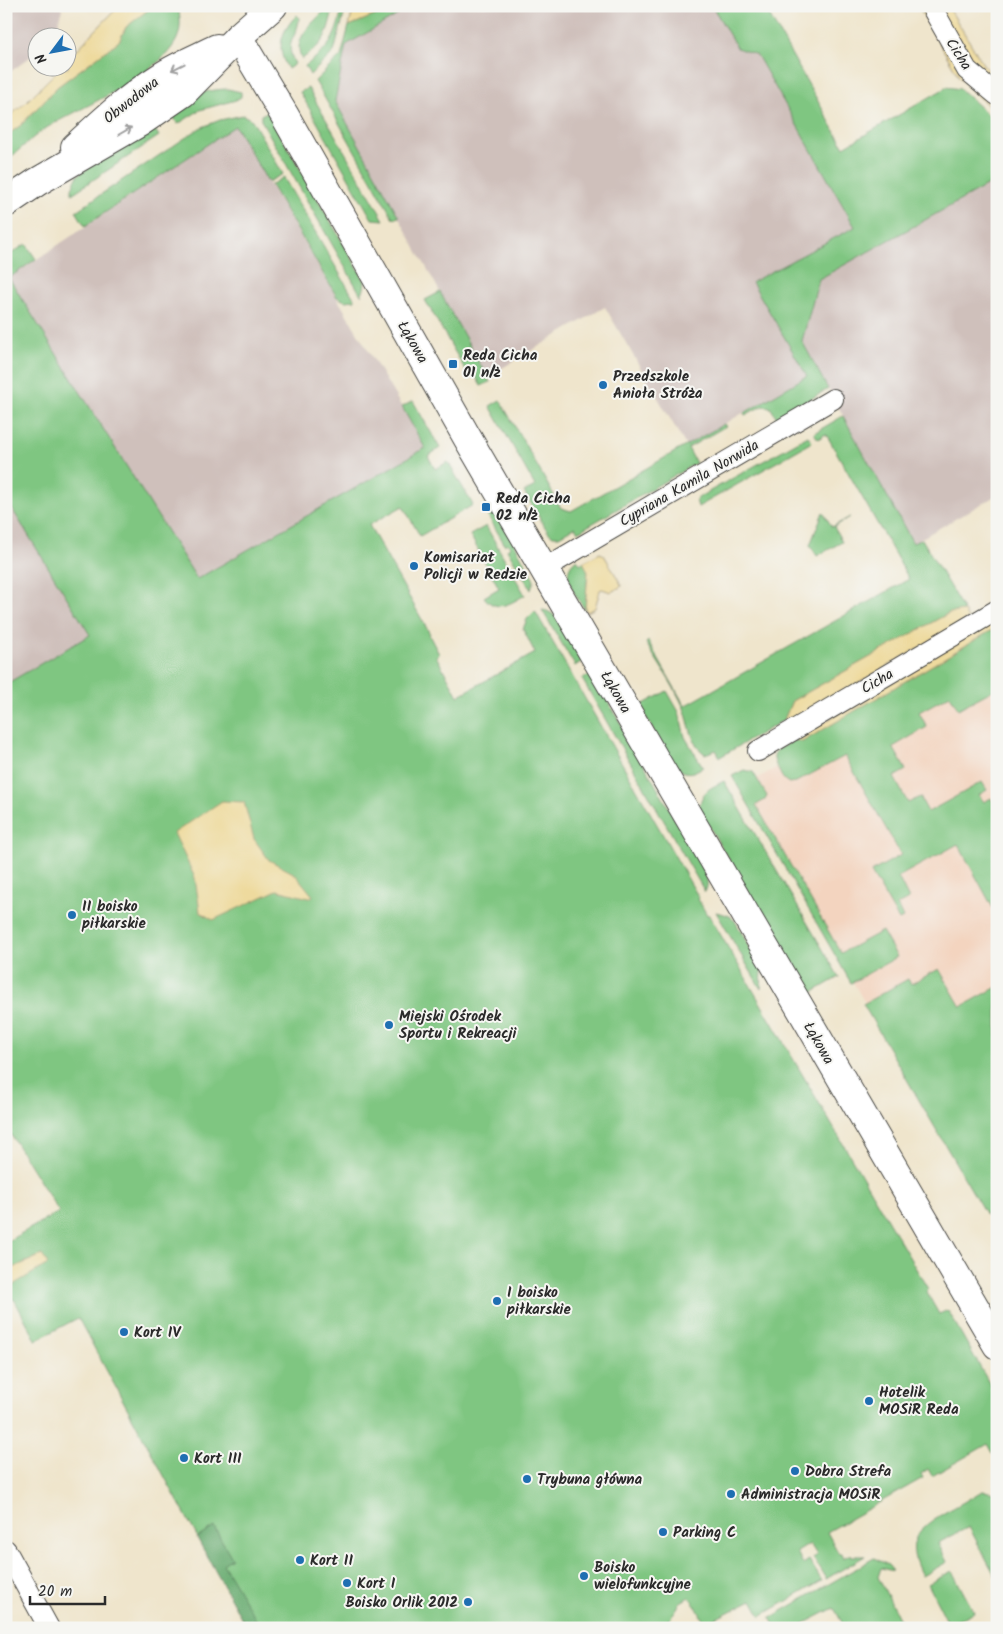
<svg xmlns="http://www.w3.org/2000/svg" width="1003" height="1634" font-family="Kalam,sans-serif">
  <rect width="100%" height="100%" fill="#f6f6f2"/>
  <filter id="ink" filterUnits="userSpaceOnUse"><feTurbulence type="fractalNoise" baseFrequency=".02" numOctaves="2"/><feDisplacementMap in="SourceGraphic" scale="10" xChannelSelector="R" yChannelSelector="G"/><feConvolveMatrix kernelMatrix="1 2 1 2 8 2 1 2 1" color-interpolation-filters="sRGB"/></filter>
  <filter id="wash" filterUnits="userSpaceOnUse"><feTurbulence type="fractalNoise" baseFrequency=".0096" numOctaves="4" result="noise"/><feDisplacementMap in="SourceGraphic" scale="20" xChannelSelector="R" yChannelSelector="G"/><feGaussianBlur stdDeviation="1.12" result="paint"/><feColorMatrix in="noise" values="0 0 0 0 0 0 0 0 0 0 0 0 0 0 0 0 0 1.4 0 .05"/><feComposite in="paint" operator="in"/></filter>
  <g filter="url(#wash)">
    <rect width="100%" height="100%" fill="#efe5cc"/>
    <polygon fill="#f3d4bf" points="997,640 997,1226 993,1224 985,1211 741,788"/>
    <g fill="#cfc0bb">
      <polygon points="6,6 60,6 62,9 55,36 38,38 37,52 6,75"/>
      <polygon points="413,6 715,6 714,9 737,48 757,55 855,227 752,282 807,376 686,446 605,307 487,377 335,102 346,45"/>
      <polygon points="235,126 426,448 197,579 9,278"/>
      <polygon points="997,180 997,495 913,543 802,341 819,279"/>
      <polygon points="6,499 90,635 6,684"/>
    </g>
    <g fill="#7fc681" stroke="#557856">
      <path d="M153 6H178C180 14 181 25 179 33 170 71 81 107 48 127 33 136 20 150 6 161V136L21 125 57 87 119 41 126 27Z"/>
      <polygon points="389,6 413,6 346,45 335,101 399,217 393,218 315,81 341,56 349,26 390,9"/>
      <polygon points="715,6 764,6 844,147 947,87 960,89 997,123 997,180 819,279 802,341 828,389 777,418 770,407 762,406 745,415 744,413 807,376 752,282 855,227 757,55 737,48 714,9"/>
      <path d="M325 10H333C326 38 325 42 302 59 291 39 313 23 325 10Z"/>
      <path d="M342 11H345L334 52 310 75 305 66C331 46 333 42 342 11Z"/>
      <path d="M297 15 299 18C298 39 283 40 295 64L288 69C276 49 280 32 297 15Z"/>
      <polygon points="308,88 384,220 372,219 300,92"/>
      <path d="M228 89 241 92V97L236 100 200 110 178 124 170 112C194 97 199 90 228 89Z"/>
      <polygon points="267,112 365,281 364,289 361,295 261,120 261,115"/>
      <polygon points="243,115 252,120 283,174 268,182 235,126 85,226 76,211 200,128 220,120"/>
      <polygon points="152,125 159,136 72,194 72,188 78,175"/>
      <polygon points="284,177 284,178 355,300 345,301 337,297 271,185"/>
      <polygon points="26,244 36,259 9,278 197,579 425,448 402,407 413,401 440,448 428,456 435,469 448,462 473,505 420,536 403,506 369,525 430,634 429,635 439,654 436,656 458,696 535,653 523,629 527,619 535,611 699,898 698,899 707,915 709,915 928,1289 926,1291 939,1314 946,1311 949,1312 997,1397 997,1460 988,1444 932,1476 928,1469 921,1474 923,1478 827,1532 839,1554 841,1553 843,1558 851,1554 852,1556 865,1556 826,1579 813,1558 817,1555 810,1544 797,1552 803,1564 809,1560 822,1581 761,1616 752,1600 705,1624 696,1606 689,1597 679,1603 679,1605 670,1619 653,1628 247,1628 78,1318 36,1340 14,1299 6,1303 6,1289 42,1255 6,1271 6,1242 59,1212 6,1127 6,684 90,635 6,499 6,257"/>
      <polygon points="440,292 487,377 490,382 481,386 475,375 470,378 425,300"/>
      <polygon points="500,400 561,508 571,511 724,424 726,426 688,448 696,463 578,532 575,527 559,536 553,536 548,532 524,492 535,486 490,406"/>
      <path d="M843 416 913 543 922 539 964 611 949 613 792 701 784 720 720 757 716 750 705 754C691 745 690 723 684 708 675 687 658 663 646 643L648 641 685 706 909 579 826 434 818 439 814 433Z"/>
      <polygon points="808,436 812,442 698,507 696,500 701,496"/>
      <polygon points="497,511 534,580 531,590 507,549 510,547 507,543 505,545 488,516"/>
      <polygon points="823,512 832,527 850,517 834,527 842,542 817,556 810,545"/>
      <path d="M486 526 525 595C510 604 496 613 484 597L499 588 470 535Z"/>
      <path d="M577 559 580 564 583 562 588 570 585 610C576 595 557 573 577 559Z"/>
      <path d="M542 610C561 611 574 646 583 661L575 666Z"/>
      <path d="M997 627V688L958 709 950 695 919 712 927 727 893 747 906 770 894 777 908 803 920 797 928 812 982 782 987 790 979 795 984 802 991 798 997 809V906L993 908 958 844 898 877 909 899 897 905 903 918 899 920 871 872 901 855 845 756 796 782 789 783C783 780 782 777 779 771 767 750 778 750 795 740L802 742Z"/>
      <path d="M592 674 705 871C707 879 709 885 705 892L582 679Z"/>
      <path d="M667 691 679 712 685 737 703 767C696 771 690 775 682 771 671 766 647 719 640 706Z"/>
      <polygon points="744,770 753,772 767,796 765,800 756,805 841,953 882,931 897,957 851,983 732,776"/>
      <path d="M724 781 839 977 808 995 699 809C702 790 709 789 724 781Z"/>
      <polygon points="716,912 728,915 735,921 762,970 761,989"/>
      <polygon points="939,969 961,1007 997,987 997,1212 986,1215 863,1004 908,979 911,984"/>
      <path d="M982 1491 997 1493V1579L969 1527 938 1543 947 1562 922 1576C905 1543 914 1531 944 1513 957 1506 969 1499 982 1491Z"/>
      <polygon points="874,1558 888,1565 893,1571 881,1568 878,1577 904,1628 845,1628 834,1608 803,1624 805,1628 776,1628 770,1618"/>
      <polygon points="952,1571 974,1612 949,1625 928,1584"/>
    </g>
    <polygon fill="#67ab6f" stroke="#496b4d" points="214,1527 232,1558 223,1564 261,1628 247,1628 197,1538"/>
    <g fill="#eeda9e" stroke="#8c8264">
      <polygon points="119,6 153,6 126,27 119,41 57,87 21,125 6,136 6,119 24,104 60,68 68,68 68,59"/>
      <polygon points="354,6 389,6 390,9 349,26"/>
      <polygon points="918,6 944,6 945,8 949,8 983,64 997,79 997,113 972,91 959,77"/>
      <polygon points="600,553 604,555 622,586 611,592 602,589 600,590 595,608 587,612 585,610 588,571 583,562"/>
      <polygon points="964,611 968,619 794,721 784,720 792,701 949,613"/>
      <polygon points="997,617 997,627 802,742 795,740"/>
      <polygon points="222,801 244,802 254,839 269,860 295,874 313,896 309,898 277,890 213,920 200,912 195,878 174,833"/>
      <polygon points="42,1255 48,1264 6,1289 6,1271"/>
    </g>
  </g>
  <g filter="url(#ink)">
    <g fill="none" stroke-linecap="round" stroke-linejoin="round">
      <defs>
        <g id="street">
          <polyline points="931,6 967,70 997,95"/>
          <polyline points="545,568 833,399"/>
          <polyline points="758,751 997,610"/>
          <polyline points="6,1550 49,1628"/>
        </g>
        <g id="secondary">
          <polyline points="238,37 285,116 468,439 997,1345"/>
          <path d="M75 147C103 121 130 96 162 76 179 65 199 57 217 48"/>
          <polyline points="6,203 37,182 139,123 183,93 238,37 273,6"/>
        </g>
      </defs>
      <use href="#street" stroke="#484743" stroke-width="22"/>
      <use href="#secondary" stroke="#484743" stroke-width="30"/>
      <use href="#street" stroke="#fff" stroke-width="20"/>
      <use href="#secondary" stroke="#fff" stroke-width="28"/>
    </g>
    <defs><path id="oneway-shaft" d="M-6 0H5M1.5-3L5.5 0L1.5 3" fill="none" stroke-width="1.6" stroke-linecap="round" stroke-linejoin="round" transform="scale(1.25)"/></defs>
    <g stroke="#a0a0a0">
      <use href="#oneway-shaft" transform="translate(178 67) rotate(153)"/>
      <use href="#oneway-shaft" transform="translate(125 131) rotate(-30)"/>
    </g>
  </g>
  <g fill="#1f6fb2" stroke="#f6f6f2" stroke-width="2">
    <rect x="448" y="359" width="10" height="10" rx="2.5"/>
    <circle cx="603" cy="385" r="5"/>
    <rect x="481" y="502" width="10" height="10" rx="2.5"/>
    <circle cx="414" cy="566" r="5"/>
    <circle cx="72" cy="915" r="5"/>
    <circle cx="389" cy="1025" r="5"/>
    <circle cx="497" cy="1301" r="5"/>
    <circle cx="124" cy="1332" r="5"/>
    <circle cx="869" cy="1401" r="5"/>
    <circle cx="184" cy="1458" r="5"/>
    <circle cx="795" cy="1471" r="5"/>
    <circle cx="527" cy="1479" r="5"/>
    <circle cx="731" cy="1494" r="5"/>
    <circle cx="663" cy="1532" r="5"/>
    <circle cx="300" cy="1560" r="5"/>
    <circle cx="584" cy="1576" r="5"/>
    <circle cx="347" cy="1583" r="5"/>
    <circle cx="468" cy="1602" r="5"/>
  </g>
  <g text-anchor="middle" stroke-width="4" stroke-linejoin="round" paint-order="stroke">
    <g font-size="15" fill="#2b2b2b" stroke="#f6f6f2">
      <text transform="translate(959 54) rotate(57)" y="5">Cicha</text>
      <text transform="translate(131 100) rotate(-38)" y="5">Obwodowa</text>
      <text transform="translate(413 342) rotate(60)" y="5">Łąkowa</text>
      <text transform="translate(689 483) rotate(-30)" y="5">Cypriana Kamila Norwida</text>
      <text transform="translate(877 681) rotate(-31)" y="5">Cicha</text>
      <text transform="translate(616 692) rotate(60)" y="5">Łąkowa</text>
      <text transform="translate(819 1043) rotate(60)" y="5">Łąkowa</text>
    </g>
    <g font-size="15" font-weight="bold" fill="#2b2b2b" stroke="#f6f6f2" text-anchor="start">
      <text x="463" y="360">Reda Cicha<tspan x="463" dy="17">01 n/ż</tspan></text>
      <text x="613" y="381">Przedszkole<tspan x="613" dy="17">Anioła Stróża</tspan></text>
      <text x="496" y="503">Reda Cicha<tspan x="496" dy="17">02 n/ż</tspan></text>
      <text x="424" y="562">Komisariat<tspan x="424" dy="17">Policji w Redzie</tspan></text>
      <text x="82" y="911">II boisko<tspan x="82" dy="17">piłkarskie</tspan></text>
      <text x="399" y="1021">Miejski Ośrodek<tspan x="399" dy="17">Sportu i Rekreacji</tspan></text>
      <text x="507" y="1297">I boisko<tspan x="507" dy="17">piłkarskie</tspan></text>
      <text x="134" y="1337">Kort IV</text>
      <text x="879" y="1397">Hotelik<tspan x="879" dy="17">MOSiR Reda</tspan></text>
      <text x="194" y="1463">Kort III</text>
      <text x="805" y="1476">Dobra Strefa</text>
      <text x="537" y="1484">Trybuna główna</text>
      <text x="741" y="1499">Administracja MOSiR</text>
      <text x="673" y="1537">Parking C</text>
      <text x="310" y="1565">Kort II</text>
      <text x="594" y="1572">Boisko<tspan x="594" dy="17">wielofunkcyjne</tspan></text>
      <text x="357" y="1588">Kort I</text>
      <text x="458" y="1607" text-anchor="end">Boisko Orlik 2012</text>
    </g>
  </g>
  <rect width="1003" height="1634" fill="none" stroke="#f6f6f2" stroke-width="25"/>
  <g transform="translate(52 52) rotate(238)"><circle r="24" fill="#f6f6f2" stroke="#a5a5a2"/>
  <path d="M0-4L9 19L0 12L-9 19Z" fill="#1f6fb2"/>
  <text y="-8" font-size="14" font-weight="bold" text-anchor="middle" fill="#2b2b2b">N</text>
  </g>
  <path d="M30 1596v8h75v-8" fill="none" stroke="#2b2b2b" stroke-width="2.5"/>
  <text x="38" y="1596" font-size="15" fill="#2b2b2b" stroke="#f6f6f2" stroke-width="4" paint-order="stroke">20 m</text>
</svg>
